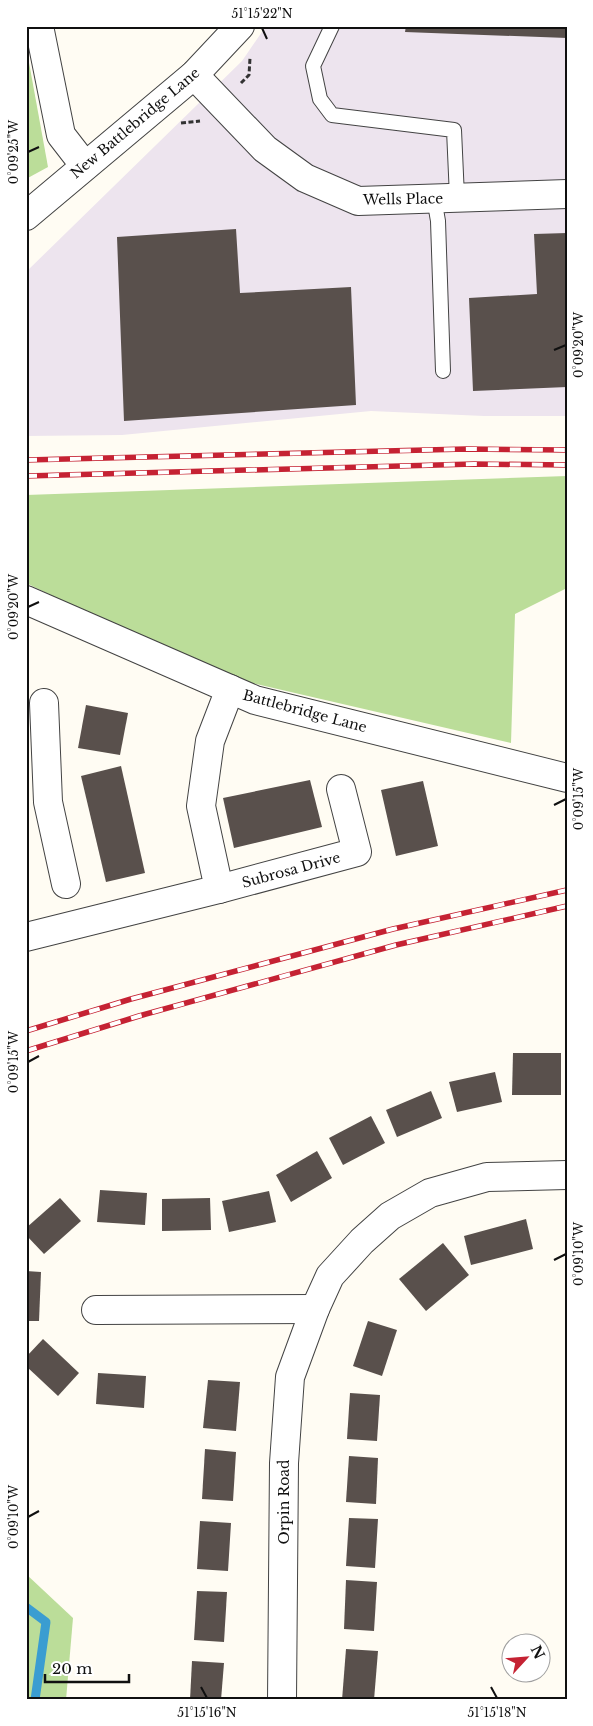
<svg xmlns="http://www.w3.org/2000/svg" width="593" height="1726" font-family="'Libre Baskerville',serif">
  <rect width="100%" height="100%" fill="#fffcf3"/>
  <polygon fill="#ede4ee" points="266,26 567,26 567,416 484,416 371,411 122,435 26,436 26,272 242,61"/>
  <g fill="#bd9">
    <polygon points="26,46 48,167 26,179"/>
    <polygon points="567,476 567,588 515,614 511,743 213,674 26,583 26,495"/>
    <polygon points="26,1574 73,1618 66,1700 26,1700"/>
  </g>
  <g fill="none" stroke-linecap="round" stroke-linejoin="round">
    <polyline stroke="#3a9dd1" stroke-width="9" points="26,1607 46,1622 35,1700"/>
  </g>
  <g fill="#59504c">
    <polygon points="406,26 567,26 567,38 405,32"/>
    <polygon points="236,229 240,293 351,287 356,405 124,421 117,237"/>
    <polygon points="567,233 567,387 473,391 469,298 537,294 534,234"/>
    <polygon points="86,705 128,713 120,755 78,748"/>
    <polygon points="121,766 145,873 106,882 81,776"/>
    <polygon points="310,780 322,827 234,848 223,798"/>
    <polygon points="423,781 438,846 396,856 381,790"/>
    <polygon points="513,1053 561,1053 561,1095 512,1095"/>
    <polygon points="495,1072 502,1102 457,1112 449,1082"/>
    <polygon points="431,1091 442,1118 397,1137 386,1110"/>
    <polygon points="371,1116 385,1143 343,1165 329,1138"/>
    <polygon points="317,1151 332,1178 291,1202 276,1175"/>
    <polygon points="100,1190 147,1193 145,1225 97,1222"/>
    <polygon points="269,1191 276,1222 229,1232 222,1201"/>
    <polygon points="60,1198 81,1221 44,1254 26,1235 26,1228"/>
    <polygon points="210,1198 211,1230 162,1231 162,1199"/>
    <polygon points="526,1219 533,1249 471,1265 464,1236"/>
    <polygon points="443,1243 469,1275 426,1311 399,1279"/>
    <polygon points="26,1271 41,1272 39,1321 26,1321"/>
    <polygon points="368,1321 397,1330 382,1376 353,1366"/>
    <polygon points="43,1339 79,1373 58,1396 26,1366 26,1357"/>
    <polygon points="98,1373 146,1376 144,1408 96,1404"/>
    <polygon points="208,1380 240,1382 236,1431 203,1428"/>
    <polygon points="350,1393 380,1395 377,1441 347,1439"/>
    <polygon points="205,1449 236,1452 233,1501 202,1499"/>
    <polygon points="349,1456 378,1458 376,1504 346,1502"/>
    <polygon points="349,1518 378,1519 375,1568 346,1566"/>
    <polygon points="200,1521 231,1523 228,1571 197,1569"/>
    <polygon points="346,1580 377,1582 374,1631 344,1629"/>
    <polygon points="197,1591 227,1592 224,1642 194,1640"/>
    <polygon points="346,1649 378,1651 374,1700 342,1700"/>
    <polygon points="192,1661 224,1663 221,1700 190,1700"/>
  </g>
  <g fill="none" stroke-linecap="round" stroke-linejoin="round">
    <defs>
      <g id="service">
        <polyline points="332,26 313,66 320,99 332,115 454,130 457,197"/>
        <polyline points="434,198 438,221 443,371"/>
      </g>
      <g id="minor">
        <polyline points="39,26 61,135 85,166"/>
        <polyline points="194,75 265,149 305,178 358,201 567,194"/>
        <polyline points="44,703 48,802 66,884"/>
        <polyline points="219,889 357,852 341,789"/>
        <polyline points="26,937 219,889 201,806 210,741 230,689"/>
        <polyline points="96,1310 315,1309"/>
        <polyline points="282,1700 284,1463 290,1377 315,1309 330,1276 362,1241 390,1216 430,1193 487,1177 567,1175"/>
      </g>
      <g id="tertiary">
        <polyline points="26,216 194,75 240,26"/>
        <polyline points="26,600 255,700 567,778"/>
      </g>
    </defs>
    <use href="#service" stroke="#434343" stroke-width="16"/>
    <use href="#minor" stroke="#434343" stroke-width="30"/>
    <use href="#tertiary" stroke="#434343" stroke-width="30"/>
    <g stroke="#323232" stroke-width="3" stroke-dasharray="5 2.5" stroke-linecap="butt">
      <polyline points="241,83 249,75 250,58"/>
      <polyline points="181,123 200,121"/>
    </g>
    <use href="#service" stroke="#fff" stroke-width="14"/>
    <use href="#minor" stroke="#fff" stroke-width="28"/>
    <use href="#tertiary" stroke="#fff" stroke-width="28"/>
    <defs>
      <g id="rail">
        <polyline points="26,460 466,449 567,450"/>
        <polyline points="26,476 474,464 567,465"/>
        <polyline points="26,1031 131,999 393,929 567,890"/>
        <polyline points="26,1051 139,1016 396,945 567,906"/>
      </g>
    </defs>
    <use href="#rail" stroke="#c52233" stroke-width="5.5"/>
    <use href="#rail" stroke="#fff" stroke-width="4" stroke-dasharray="11" stroke-linecap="butt"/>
  </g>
  <path fill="none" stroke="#101010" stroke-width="2" d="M262 28 267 39M28 152 39 147M554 350 566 345M28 607 39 602M554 805 566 799M28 1062 39 1056M554 1260 566 1254M28 1517 39 1511M201 1687 207 1698M491 1687 497 1698"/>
  <g text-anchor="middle" stroke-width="5" stroke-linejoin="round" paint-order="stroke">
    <g font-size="14" fill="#101010" stroke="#fff">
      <text transform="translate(135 123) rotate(-40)" y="5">New Battlebridge Lane</text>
      <text transform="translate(403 199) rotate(-1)" y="5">Wells Place</text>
      <text transform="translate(305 711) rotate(15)" y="5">Battlebridge Lane</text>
      <text transform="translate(291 870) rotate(-15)" y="5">Subrosa Drive</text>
      <text transform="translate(284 1502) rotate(-90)" y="5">Orpin Road</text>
    </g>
  </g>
  <rect width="593" height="1726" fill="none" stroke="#ffffff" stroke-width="55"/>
  <g transform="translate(526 1658) rotate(64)"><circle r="24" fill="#ffffff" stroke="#9f9f9f"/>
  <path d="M0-4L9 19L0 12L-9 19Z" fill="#c52233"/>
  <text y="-8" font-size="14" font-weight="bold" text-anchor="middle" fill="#101010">N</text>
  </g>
  <path d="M45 1674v8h84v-8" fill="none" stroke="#101010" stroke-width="2.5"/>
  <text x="52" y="1674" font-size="15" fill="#101010" stroke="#ffffff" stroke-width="4" paint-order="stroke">20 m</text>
  <rect x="28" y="28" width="538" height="1670" fill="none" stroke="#101010" stroke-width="2"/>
  <g font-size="12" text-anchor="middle" fill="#101010">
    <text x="262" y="18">51°15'22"N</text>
    <text transform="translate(14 152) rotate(-90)" y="4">0°09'25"W</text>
    <text transform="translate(579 345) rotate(-90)" y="4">0°09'20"W</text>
    <text transform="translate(14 607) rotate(-90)" y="4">0°09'20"W</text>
    <text transform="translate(579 799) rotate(-90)" y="4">0°09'15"W</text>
    <text transform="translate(14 1062) rotate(-90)" y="4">0°09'15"W</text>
    <text transform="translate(579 1254) rotate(-90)" y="4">0°09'10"W</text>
    <text transform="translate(14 1517) rotate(-90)" y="4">0°09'10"W</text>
    <text x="207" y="1717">51°15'16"N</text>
    <text x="497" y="1717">51°15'18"N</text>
  </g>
</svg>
